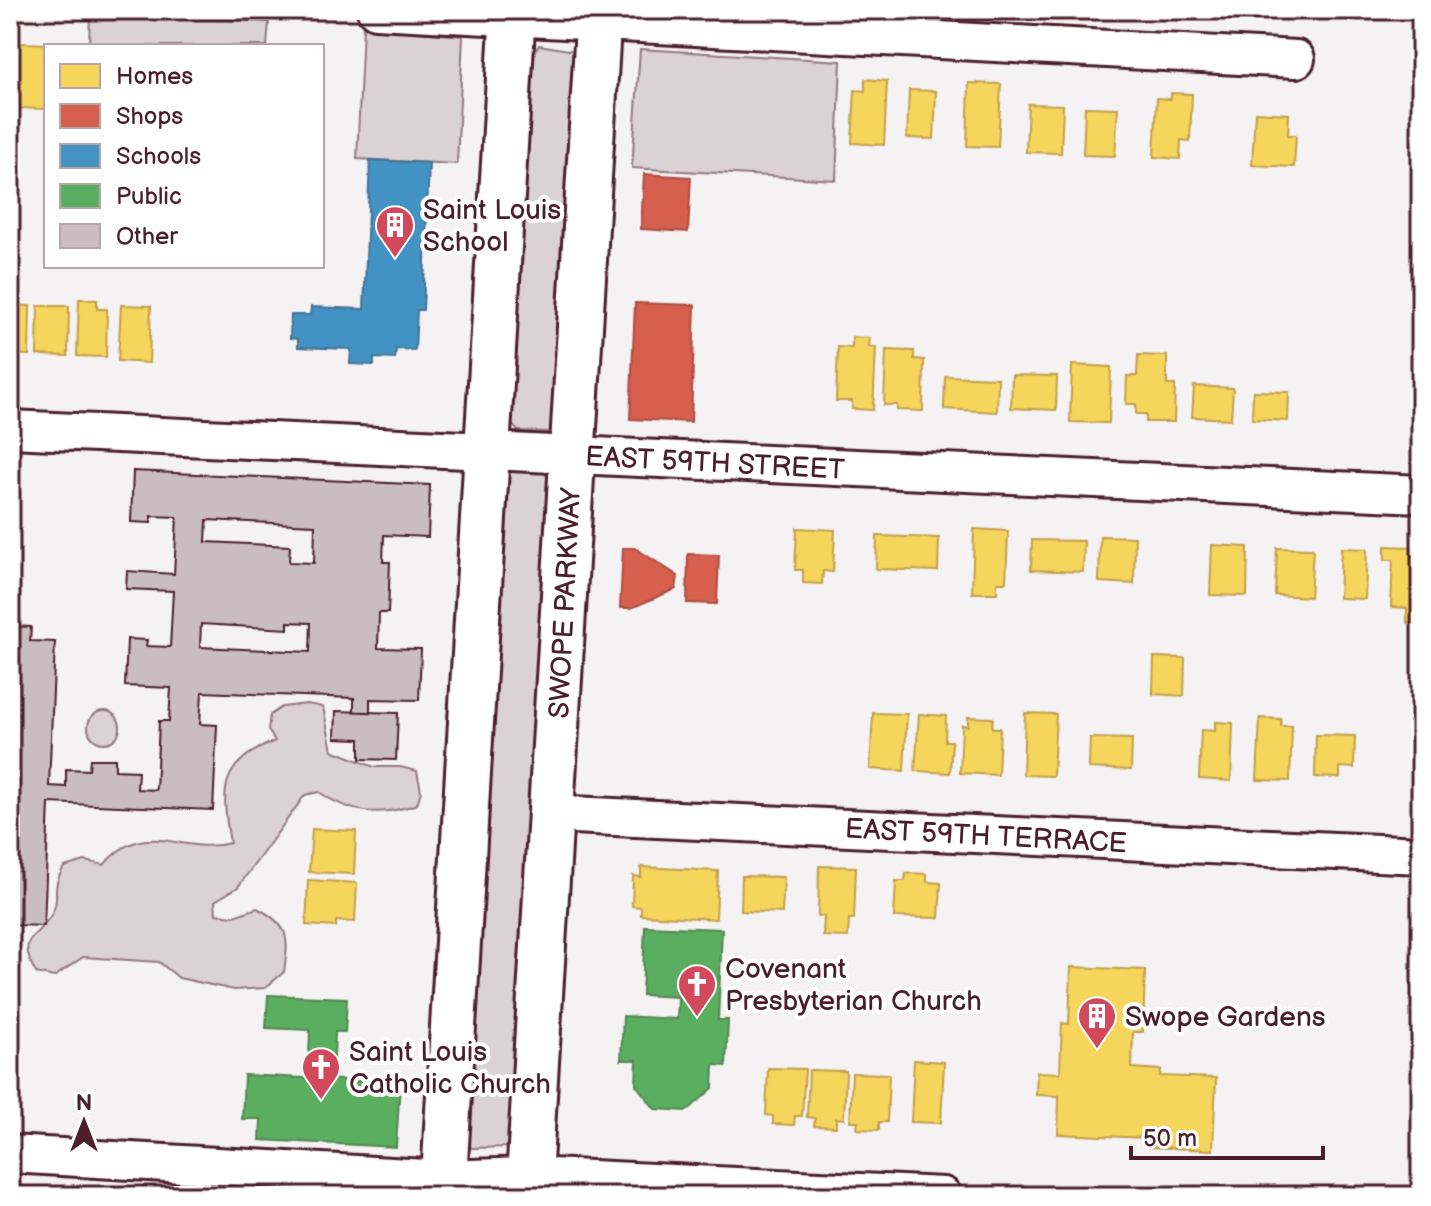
<svg xmlns="http://www.w3.org/2000/svg" width="1431" height="1206" font-family="'Balsamiq Sans',sans-serif">
  <rect width="100%" height="100%" fill="#f4f2f2"/>
  <filter id="ink" filterUnits="userSpaceOnUse"><feTurbulence type="fractalNoise" baseFrequency=".0125" numOctaves="2"/><feDisplacementMap in="SourceGraphic" scale="16" xChannelSelector="R" yChannelSelector="G"/><feConvolveMatrix kernelMatrix="1 2 1 2 8 2 1 2 1" color-interpolation-filters="sRGB"/></filter>
  <g filter="url(#ink)">
    <g fill="#dbd2d5" stroke="#927880" stroke-width="2">
      <polygon points="90,14 269,22 267,46 89,46"/>
      <polygon points="363,27 463,36 457,164 357,159"/>
      <polygon points="539,45 575,51 554,427 550,432 518,431 510,422 531,56"/>
      <polygon points="640,49 841,61 836,180 632,168"/>
      <polygon points="519,469 542,470 552,481 510,1147 472,1148 467,1145 507,478 511,471"/>
      <path d="M307 704 323 707 332 750 374 767H400L417 771 421 791 417 804C381 817 350 814 319 792L305 795 238 887 215 901 216 914 234 916 257 908C290 925 289 937 284 972L265 988 234 990 179 978 159 962 83 957 54 977 36 973C13 933 42 939 54 909 60 893 50 890 64 867L85 861 104 865C145 816 182 856 230 843 221 788 219 764 275 741L268 730 270 715 282 707Z"/>
      <circle cx="104" cy="727" r="16"/>
    </g>
    <g fill="#f6d55c" stroke="#c29e4d" stroke-width="2">
      <polygon points="16,43 51,44 46,46 46,109 14,108"/>
      <polygon points="865,79 887,81 884,145 852,143 855,90 865,91"/>
      <polygon points="969,83 1001,84 998,147 967,146"/>
      <polygon points="909,90 936,91 934,139 907,138"/>
      <polygon points="1171,93 1192,94 1190,141 1181,140 1180,159 1154,157 1157,98 1171,99"/>
      <polygon points="1028,104 1063,105 1061,153 1026,152"/>
      <polygon points="1085,107 1118,108 1115,156 1083,155"/>
      <polygon points="1255,112 1289,114 1288,135 1296,135 1294,167 1252,165"/>
      <polygon points="79,299 97,300 97,309 107,309 106,357 77,356"/>
      <polygon points="10,305 30,306 29,355 10,354"/>
      <polygon points="121,305 151,306 149,363 118,361"/>
      <polygon points="38,306 69,306 68,356 37,355"/>
      <polygon points="852,337 870,338 869,347 876,348 873,410 852,409 852,401 836,401 838,347 852,348"/>
      <polygon points="886,350 914,351 914,359 924,360 923,411 897,410 897,405 884,405"/>
      <polygon points="1138,355 1167,356 1167,385 1175,385 1174,422 1146,422 1146,414 1136,414 1136,404 1126,404 1127,376 1137,376"/>
      <polygon points="1072,365 1111,367 1109,423 1070,422"/>
      <polygon points="1012,375 1057,376 1056,410 1011,408"/>
      <polygon points="945,376 998,378 997,412 944,409"/>
      <polygon points="1194,386 1233,388 1231,419 1192,417"/>
      <polygon points="1253,391 1289,392 1288,421 1252,419"/>
      <polygon points="797,528 835,530 833,572 823,571 822,584 803,583 803,570 795,570"/>
      <polygon points="974,529 1008,531 1006,582 997,582 997,593 972,593"/>
      <polygon points="877,536 939,538 938,571 876,569"/>
      <polygon points="1100,536 1135,537 1134,584 1099,582"/>
      <polygon points="1032,540 1084,541 1083,572 1031,570"/>
      <polygon points="1212,545 1248,547 1247,596 1210,595"/>
      <polygon points="1385,546 1411,547 1411,556 1421,556 1421,623 1407,623 1407,608 1391,607 1393,560 1385,560"/>
      <polygon points="1277,548 1313,549 1310,597 1275,595"/>
      <polygon points="1341,548 1367,549 1365,599 1339,598"/>
      <polygon points="1154,657 1185,658 1184,696 1153,694"/>
      <polygon points="873,713 907,714 904,771 870,769"/>
      <polygon points="1025,713 1056,714 1053,776 1023,775"/>
      <polygon points="919,714 946,716 945,741 952,741 950,773 915,771"/>
      <polygon points="968,717 993,718 992,728 1000,728 998,775 960,773 962,725 968,726"/>
      <polygon points="1260,718 1281,719 1281,726 1292,726 1290,781 1257,780"/>
      <polygon points="1215,722 1233,723 1231,781 1199,779 1201,730 1215,731"/>
      <polygon points="1316,735 1355,736 1354,768 1340,767 1340,778 1315,777"/>
      <polygon points="1090,738 1132,739 1131,770 1089,768"/>
      <polygon points="312,829 356,831 354,874 309,872"/>
      <polygon points="819,866 856,867 854,919 849,919 848,937 823,936 824,916 818,916"/>
      <polygon points="641,867 718,871 716,919 641,915 641,907 632,906 633,876 641,877"/>
      <polygon points="906,873 927,874 927,882 941,883 939,918 894,917 896,881 905,881"/>
      <polygon points="742,876 784,877 782,913 741,911"/>
      <polygon points="308,880 357,883 355,922 336,921 336,927 306,925"/>
      <polygon points="1071,967 1145,970 1143,1032 1133,1032 1132,1068 1161,1070 1160,1076 1216,1078 1213,1150 1148,1147 1148,1138 1058,1134 1059,1096 1036,1095 1037,1072 1060,1073 1062,1023 1069,1024"/>
      <polygon points="914,1060 944,1062 941,1123 911,1122"/>
      <polygon points="768,1068 805,1069 802,1116 795,1116 794,1125 773,1124 773,1116 766,1115"/>
      <polygon points="809,1070 846,1071 844,1119 836,1118 836,1127 814,1126 815,1118 807,1117"/>
      <polygon points="852,1073 889,1074 887,1122 879,1122 879,1130 857,1129 858,1121 850,1121"/>
      <polygon points="1420,1091 1421,1091 1421,1148 1417,1148"/>
    </g>
    <g fill="#d6604d" stroke="#ac4c43" stroke-width="2">
      <polygon points="644,174 691,177 688,232 641,229"/>
      <polygon points="635,303 695,305 691,422 630,419"/>
      <polygon points="623,548 635,548 678,576 676,589 631,608 620,608"/>
      <polygon points="688,554 719,555 717,604 687,603"/>
    </g>
    <polygon fill="#4393c3" stroke="#457095" stroke-width="2" points="370,160 429,163 423,310 417,310 415,350 396,349 395,359 374,358 374,365 350,364 351,349 298,347 298,339 290,338 291,315 310,315 311,307 364,309"/>
    <g fill="#5aae61" stroke="#558351" stroke-width="2">
      <polygon points="645,926 722,929 718,1020 728,1020 726,1066 714,1065 713,1088 687,1111 655,1109 636,1085 637,1060 621,1060 623,1016 677,1019 678,997 642,995"/>
      <polygon points="268,995 347,998 345,1032 335,1032 334,1057 309,1056 310,1030 266,1028"/>
      <polygon points="244,1075 400,1083 396,1147 260,1140 261,1119 242,1119"/>
    </g>
    <g fill="#cabdc1" stroke="#4a1f2b" stroke-width="2" fill-rule="evenodd">
      <path d="M133 471 430 485 428 537 384 535 383 562H390L388 613H379L378 648 421 649 419 700 370 699V713L354 712V698L202 692 200 724 217 725 213 810 49 803 44 926 15 925 14 942H10V626L31 627 30 641 55 642 49 786 66 787V769L89 770 90 759H115V770L138 771 137 789 156 790 159 721H169L171 688 125 686 127 639 147 640 146 646 170 647 173 591 126 589 127 571 174 574 177 517 151 516V523L131 522ZM207 520 315 525 314 563 289 562 290 546 206 542ZM288 622 311 623 310 652 200 647 201 624 288 629Z"/>
      <polygon points="336,711 398,713 396,760 360,759 360,739 335,738"/>
    </g>
    <g fill="none" stroke-linecap="round" stroke-linejoin="round">
      <defs>
        <g id="minor">
          <polyline points="376,10 1296,59"/>
          <polyline points="10,429 1421,494"/>
          <polyline points="551,814 1421,855"/>
          <polyline points="10,1154 443,1179 529,1176 943,1196"/>
        </g>
        <g id="major">
          <polyline points="443,1196 513,10"/>
          <polyline points="528,1196 599,10"/>
        </g>
      </defs>
      <use href="#minor" stroke="#4a1f2b" stroke-width="42"/>
      <use href="#major" stroke="#4a1f2b" stroke-width="50"/>
      <use href="#minor" stroke="#fff" stroke-width="36"/>
      <use href="#major" stroke="#fff" stroke-width="44"/>
    </g>
  </g>
  <defs>
    <symbol id="building-pin" viewBox="-11 -11 22 30"><path d="M0 17L-7.5 6A9.5 9.5 0 1 1 7.5 6Z" fill="#d1495b" stroke="#fff"/><path d="M-4-6H4V6H1V3H-1V6H-4ZM-2.5-4.3h1.7v1.8h-1.7ZM.8-4.3h1.7v1.8H.8ZM-2.5-1h1.7V.8h-1.7ZM.8-1h1.7V.8H.8Z" fill="#fff"/></symbol>
    <symbol id="church-pin" viewBox="-11 -11 22 30"><path d="M0 17L-7.5 6A9.5 9.5 0 1 1 7.5 6Z" fill="#d1495b" stroke="#fff"/><path d="M-1.2-6h2.4v3.5h3.3v2.4h-3.3V6h-2.4V-.1h-3.3v-2.4h3.3Z" fill="#fff"/></symbol>
  </defs>
  <g fill-rule="evenodd">
    <use href="#building-pin" x="373" y="203" width="44" height="60"/>
    <use href="#church-pin" x="675" y="962" width="44" height="60"/>
    <use href="#building-pin" x="1075" y="994" width="44" height="60"/>
    <use href="#church-pin" x="299" y="1045" width="44" height="60"/>
  </g>
  <g text-anchor="middle" stroke-width="8" stroke-linejoin="round" paint-order="stroke">
    <g font-size="28" fill="#4a1f2b" stroke="#fff" text-anchor="start">
      <text x="423" y="219">Saint Louis<tspan x="423" dy="32">School</tspan></text>
      <text x="725" y="978">Covenant<tspan x="725" dy="32">Presbyterian Church</tspan></text>
      <text x="1125" y="1026">Swope Gardens</text>
      <text x="349" y="1061">Saint Louis<tspan x="349" dy="32">Catholic Church</tspan></text>
    </g>
    <g font-size="28" fill="#4a1f2b" stroke="#fff">
      <text transform="translate(715 462) rotate(3)" y="10">EAST 59TH STREET</text>
      <text transform="translate(564 603) rotate(-87)" y="10">SWOPE PARKWAY</text>
      <text transform="translate(986 835) rotate(3)" y="10">EAST 59TH TERRACE</text>
    </g>
  </g>
  <rect width="1431" height="1206" fill="none" stroke="#fff" stroke-width="40"/>
  <rect x="20" y="20" width="1391" height="1166" fill="none" stroke="#4a1f2b" stroke-width="3" filter="url(#ink)"/>
  <rect x="44" y="44" width="280" height="224" fill="#ffffff" stroke="#b7a5aa" stroke-width="2"/>
  <rect x="60" y="64" width="40" height="24" fill="#f6d55c" stroke="#b7a5aa" stroke-width="2"/>
  <text x="116" y="84" font-size="24" fill="#4a1f2b">Homes</text>
  <rect x="60" y="104" width="40" height="24" fill="#d6604d" stroke="#b7a5aa" stroke-width="2"/>
  <text x="116" y="124" font-size="24" fill="#4a1f2b">Shops</text>
  <rect x="60" y="144" width="40" height="24" fill="#4393c3" stroke="#b7a5aa" stroke-width="2"/>
  <text x="116" y="164" font-size="24" fill="#4a1f2b">Schools</text>
  <rect x="60" y="184" width="40" height="24" fill="#5aae61" stroke="#b7a5aa" stroke-width="2"/>
  <text x="116" y="204" font-size="24" fill="#4a1f2b">Public</text>
  <rect x="60" y="224" width="40" height="24" fill="#cabdc1" stroke="#b7a5aa" stroke-width="2"/>
  <text x="116" y="244" font-size="24" fill="#4a1f2b">Other</text>
  <g transform="translate(84 1122)" stroke="#ffffff" stroke-width="6" paint-order="stroke">
  <path d="M0-6L14 30L0 20L-14 30Z" fill="#4a1f2b"/>
  <text y="-12" font-size="22" font-weight="bold" text-anchor="middle" fill="#4a1f2b">N</text>
  </g>
  <path d="M1131 1146v12h192v-12" fill="none" stroke="#4a1f2b" stroke-width="4"/>
  <text x="1143" y="1146" font-size="24" fill="#4a1f2b" stroke="#ffffff" stroke-width="6" paint-order="stroke">50 m</text>
</svg>
